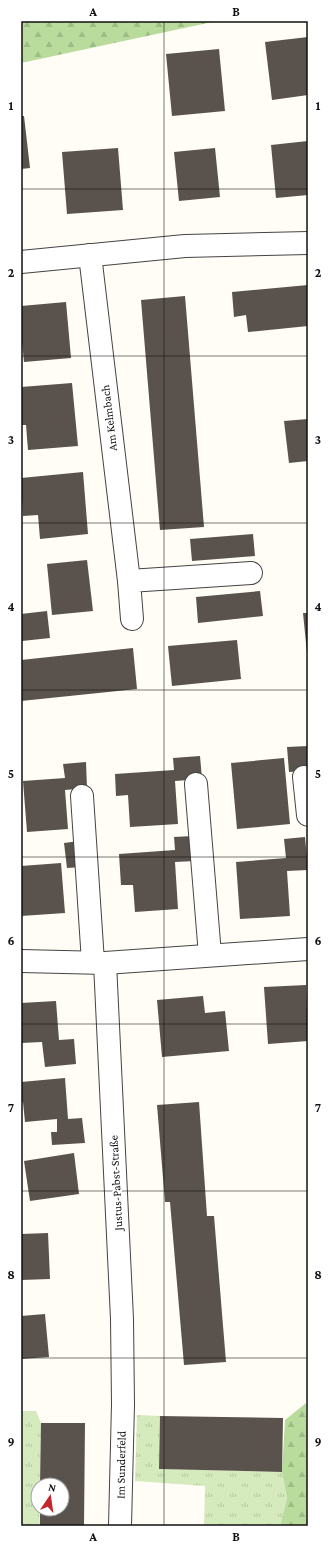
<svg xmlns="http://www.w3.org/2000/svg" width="329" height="1547" font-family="'Crimson Pro',serif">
  <defs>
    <pattern id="grass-tufts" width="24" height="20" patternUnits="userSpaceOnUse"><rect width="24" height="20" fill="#d5ebbd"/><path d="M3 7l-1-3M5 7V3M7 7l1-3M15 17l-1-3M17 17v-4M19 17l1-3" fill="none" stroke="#b6c8a1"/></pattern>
    <pattern id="forest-firs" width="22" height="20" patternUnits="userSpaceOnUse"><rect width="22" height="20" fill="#b9dc9c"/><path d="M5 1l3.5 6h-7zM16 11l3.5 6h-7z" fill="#9ebc85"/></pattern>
  </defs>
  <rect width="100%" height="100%" fill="#fffdf5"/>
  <g fill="url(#grass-tufts)">
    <polygon points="21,1411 36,1411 41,1423 40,1485 38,1485 40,1526 21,1526"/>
    <polygon points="137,1415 160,1416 159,1469 282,1472 287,1498 280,1526 204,1526 205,1486 135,1481"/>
  </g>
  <g fill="url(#forest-firs)">
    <polygon points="21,21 217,21 21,63"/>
    <polygon points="306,1403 308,1442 308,1526 280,1526 287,1498 282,1472 285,1420"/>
  </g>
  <g fill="#5a524d">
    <polygon points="308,37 308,95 272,100 265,42"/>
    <polygon points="219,49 225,111 172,116 166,54"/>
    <polygon points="21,116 24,116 30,168 21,169"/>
    <polygon points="308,141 308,195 276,198 271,145"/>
    <polygon points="118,148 123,210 67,214 62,152"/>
    <polygon points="215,148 220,197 179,201 174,152"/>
    <polygon points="308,285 308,326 248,332 246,315 234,317 232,292"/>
    <polygon points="185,296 204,527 160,530 141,300"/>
    <polygon points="66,302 71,358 24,362 21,332 21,306"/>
    <polygon points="72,383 78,446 28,450 26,425 21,425 21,387"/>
    <polygon points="308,419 308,461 289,463 284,421"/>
    <polygon points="83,472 88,534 40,539 38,515 23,516 21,478"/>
    <polygon points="253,534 255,556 192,561 190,539"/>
    <polygon points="87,560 93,611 52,615 47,564"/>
    <polygon points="260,591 263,616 198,623 196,597"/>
    <polygon points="47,611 50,638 22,641 21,614"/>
    <polygon points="303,613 308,613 308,653 307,653"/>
    <polygon points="237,640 241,679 172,686 168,646"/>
    <polygon points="133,648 137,689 21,701 21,660"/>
    <polygon points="308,746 308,771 289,772 287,747"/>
    <polygon points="200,756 202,779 175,781 178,824 130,827 128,795 116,796 115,774 174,770 173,758"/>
    <polygon points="284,758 290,824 237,829 231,763"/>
    <polygon points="86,762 87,788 65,790 68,829 27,832 23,781 65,778 63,764"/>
    <polygon points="193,836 195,861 175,862 178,909 135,912 133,885 121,885 119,854 175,850 174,837"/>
    <polygon points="305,837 308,870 287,871 290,916 240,919 236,862 286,858 284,839"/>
    <polygon points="79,841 82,867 67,868 64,843"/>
    <polygon points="61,863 65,913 21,916 21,866"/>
    <polygon points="306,985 308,1041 268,1044 264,987"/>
    <polygon points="203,996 205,1013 225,1011 229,1051 162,1057 157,1000"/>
    <polygon points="56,1001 59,1040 74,1039 76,1064 45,1067 42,1042 21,1043 21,1003"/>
    <polygon points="65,1078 68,1119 82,1118 85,1143 52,1145 51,1132 57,1132 57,1119 25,1122 23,1102 21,1103 21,1082"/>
    <polygon points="199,1102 207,1216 214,1216 226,1362 184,1365 170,1202 165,1202 157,1105"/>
    <polygon points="74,1153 79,1194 30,1201 24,1161"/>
    <polygon points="48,1233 50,1279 21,1280 21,1234"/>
    <polygon points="45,1314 49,1357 21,1359 21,1316"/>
    <polygon points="160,1416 283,1418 282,1472 159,1469"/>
    <polygon points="41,1423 85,1423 84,1526 40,1526 40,1509 62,1509 62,1485 40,1485"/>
  </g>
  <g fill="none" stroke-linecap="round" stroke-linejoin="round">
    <defs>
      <g id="minor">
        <polyline points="90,255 129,581"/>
        <polyline points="21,262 185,246 308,243"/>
        <polyline points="132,619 129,581 251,573"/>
        <polyline points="304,777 308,815"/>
        <polyline points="196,784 210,955"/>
        <polyline points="82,796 93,962"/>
        <polyline points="21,961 105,963 308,949"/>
        <polyline points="105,963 122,1319 123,1404 120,1526"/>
      </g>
    </defs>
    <use href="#minor" stroke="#444" stroke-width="24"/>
    <use href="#minor" stroke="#fff" stroke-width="22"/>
  </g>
  <path fill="none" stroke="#111" stroke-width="1" stroke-opacity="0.55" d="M164 21V1526M21 189H308M21 356H308M21 523H308M21 690H308M21 857H308M21 1024H308M21 1191H308M21 1358H308"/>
  <g text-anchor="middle" stroke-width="4" stroke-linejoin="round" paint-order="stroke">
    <g font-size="12" fill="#111" stroke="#fff">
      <text transform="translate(109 418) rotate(-97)" y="4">Am Kelmbach</text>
      <text transform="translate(116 1183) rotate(-93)" y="4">Justus-Pabst-Straße</text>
      <text transform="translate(121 1465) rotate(-89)" y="4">Im Sunderfeld</text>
    </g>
  </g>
  <rect width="329" height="1547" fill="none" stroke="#ffffff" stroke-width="44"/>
  <g transform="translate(50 1497) rotate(13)"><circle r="19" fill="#ffffff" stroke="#a0a0a0"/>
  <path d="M0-3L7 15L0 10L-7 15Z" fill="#c4262e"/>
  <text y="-6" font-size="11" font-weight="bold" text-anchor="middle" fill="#111111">N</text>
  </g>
  <rect x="22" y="22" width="285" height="1503" fill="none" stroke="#111" stroke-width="1.5"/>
  <g font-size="13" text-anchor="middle" font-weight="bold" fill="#111">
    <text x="93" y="16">A</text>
    <text x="236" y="16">B</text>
    <text x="11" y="110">1</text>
    <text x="318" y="110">1</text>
    <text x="11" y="277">2</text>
    <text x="318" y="277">2</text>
    <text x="11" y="444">3</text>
    <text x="318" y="444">3</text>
    <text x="11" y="611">4</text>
    <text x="318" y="611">4</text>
    <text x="11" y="778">5</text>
    <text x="318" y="778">5</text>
    <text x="11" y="945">6</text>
    <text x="318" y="945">6</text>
    <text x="11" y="1112">7</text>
    <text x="318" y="1112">7</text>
    <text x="11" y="1279">8</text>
    <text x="318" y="1279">8</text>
    <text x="11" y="1446">9</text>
    <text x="318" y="1446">9</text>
    <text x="93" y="1541">A</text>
    <text x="236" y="1541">B</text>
  </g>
</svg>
